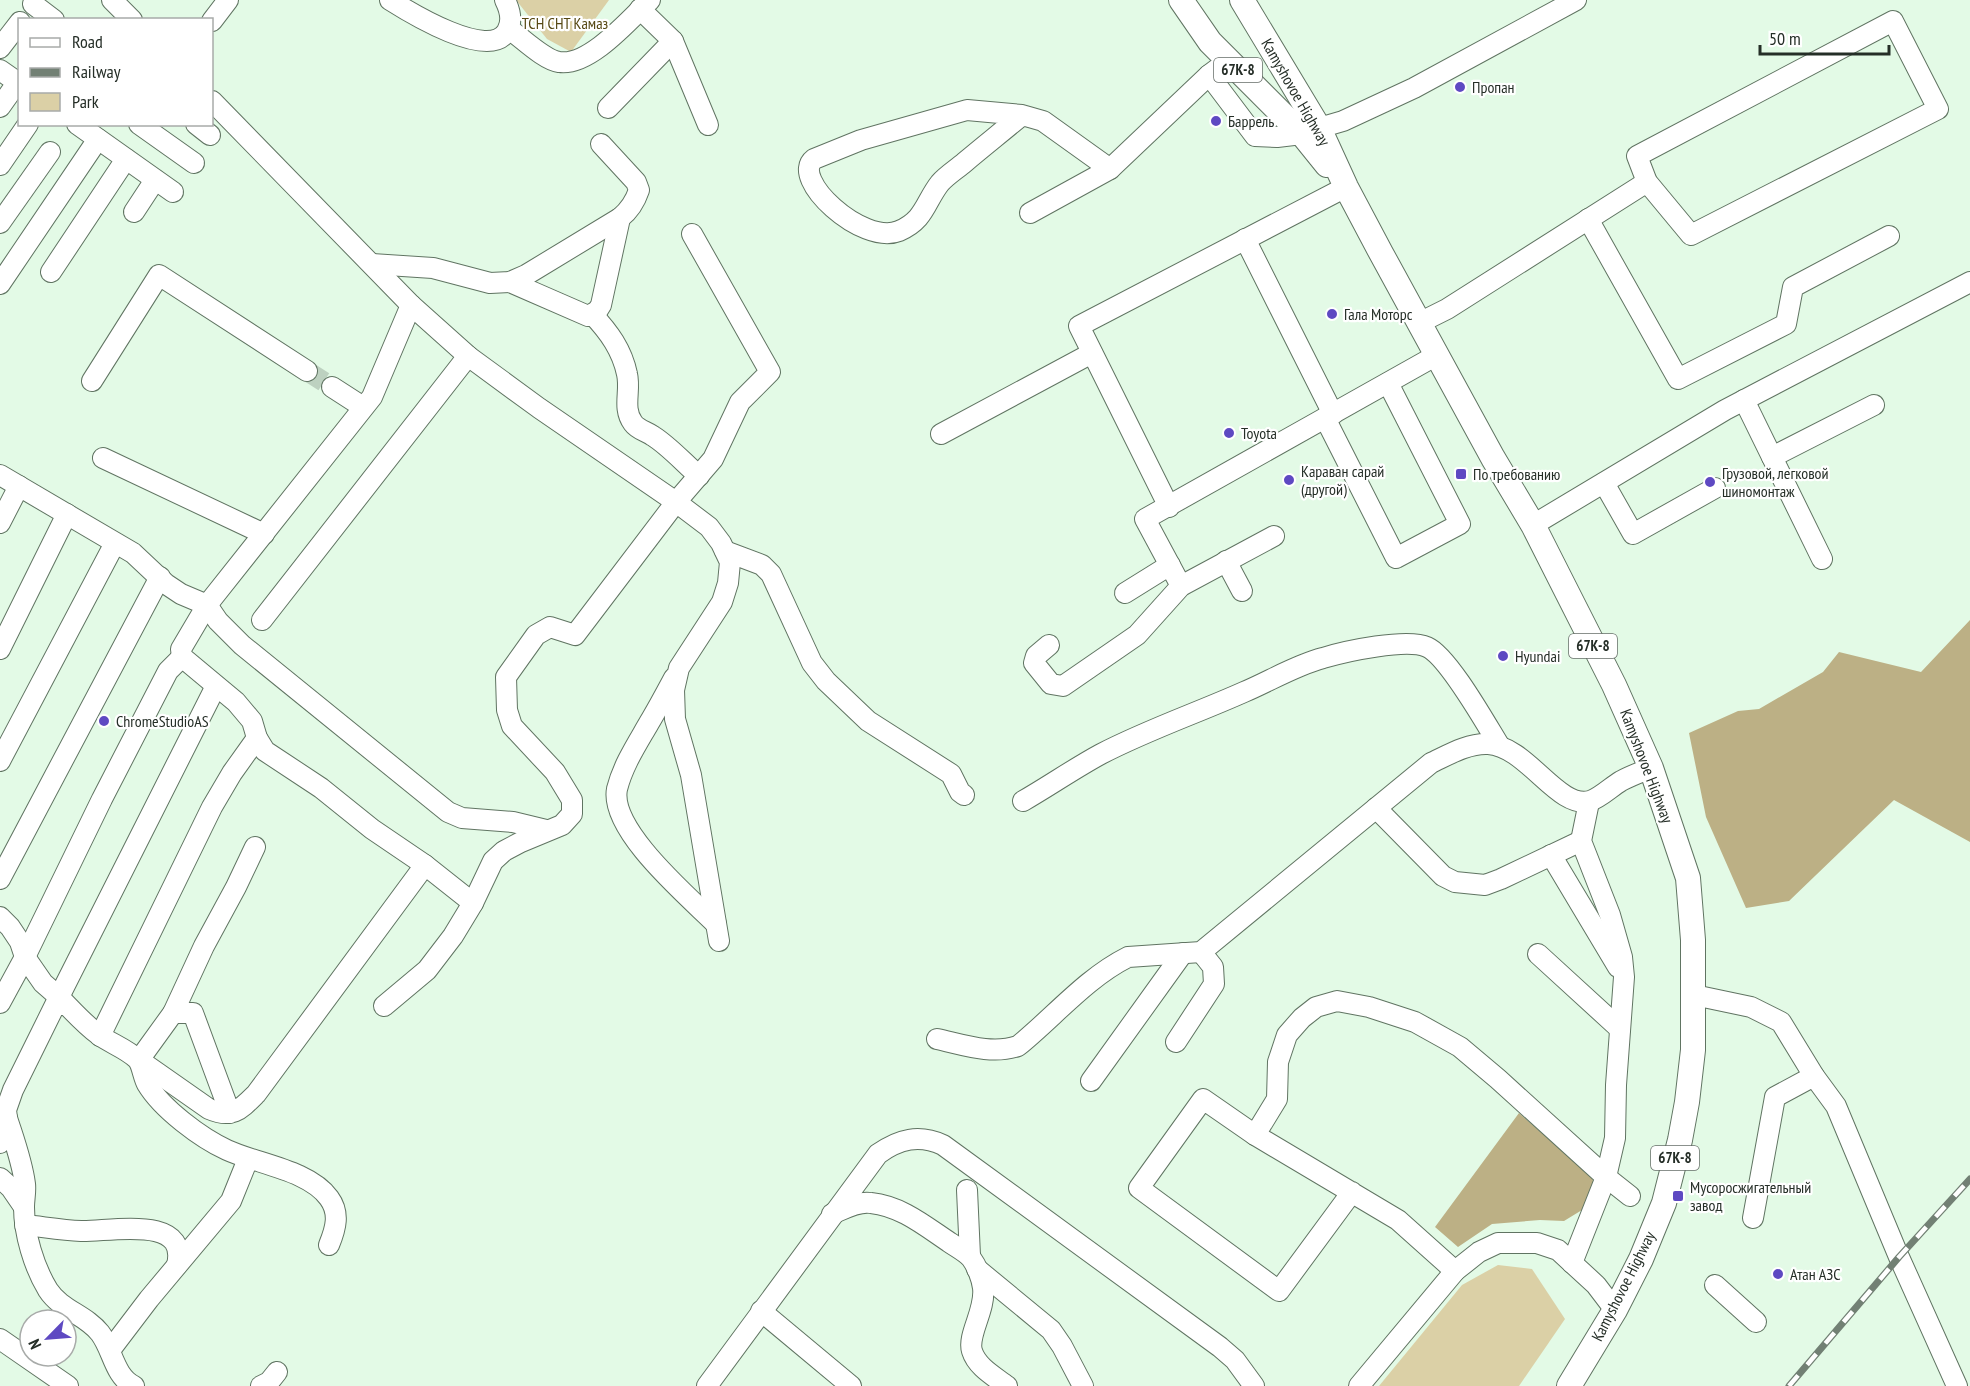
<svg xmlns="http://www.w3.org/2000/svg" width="1970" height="1386" font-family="'PT Sans Narrow',sans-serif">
  <rect width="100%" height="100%" fill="#e3fae6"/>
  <g fill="#dbd0a6">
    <polygon points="516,0 609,0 571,52 547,39"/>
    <polygon points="1498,1265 1532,1269 1565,1319 1519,1386 1379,1386 1462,1285"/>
  </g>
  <g fill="#bcb085">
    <polygon points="1970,620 1970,842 1894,800 1789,901 1746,908 1706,817 1689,733 1738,711 1759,709 1823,672 1839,652 1921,672"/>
    <polygon points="1519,1113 1592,1177 1594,1185 1582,1210 1564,1221 1540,1220 1492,1224 1458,1247 1435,1227"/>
  </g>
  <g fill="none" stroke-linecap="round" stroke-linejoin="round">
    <polyline stroke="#bdd1c0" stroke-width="20" stroke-dasharray="20 10" stroke-linecap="butt" points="307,371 332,387"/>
    <defs>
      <g id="minor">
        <polyline points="112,0 132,20"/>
        <path d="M390 0C409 12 490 62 507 31 513 21 510 10 505 0"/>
        <polyline points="33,4 54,20"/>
        <polyline points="212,21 228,0"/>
        <polygon points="1893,21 1938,109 1691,235 1647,182 1637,156"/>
        <path d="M509 29C522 38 544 60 559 62 589 67 630 19 650 0"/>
        <polyline points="673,41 708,125"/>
        <polyline points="0,48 20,22"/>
        <polyline points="0,70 20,84"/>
        <polyline points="1209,75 1255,136 1277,137 1302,134"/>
        <polyline points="212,101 411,305 372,397 207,605 181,649 182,657 236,702 252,721 257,738 265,751 321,788 372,829 425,865"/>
        <polyline points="0,107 17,83"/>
        <polyline points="608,108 673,41 640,9"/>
        <path d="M1022 115C1003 131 984 146 965 162 957 169 947 175 940 183 925 202 925 220 899 231 862 246 789 178 814 159L861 140 967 110 1022 115 1043 121 1110 169"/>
        <polyline points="77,124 173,192"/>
        <polyline points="139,124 194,163"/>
        <polyline points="196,124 210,135"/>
        <polyline points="1319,128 1343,121 1414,88 1576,0"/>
        <polyline points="0,165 28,124"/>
        <polyline points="134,212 155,180"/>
        <polyline points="1030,213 1110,169 1209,75 1229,60"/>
        <polyline points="1588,219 1678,379 1786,324 1793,287 1889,236"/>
        <polyline points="0,223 50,152"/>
        <polyline points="1245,239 1333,414"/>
        <path d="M372 264 433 268 490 283 510 282 526 275 620 218C630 210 635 202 639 190L636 182 601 144"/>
        <polyline points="51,272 126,159"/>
        <path d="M510 282 588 316C595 313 598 311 601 305L620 218"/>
        <polyline points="0,284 98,139"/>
        <polyline points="411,305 468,356 539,408 676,502 709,527 721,543 730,562 728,583 722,602 679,668 674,690 675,719 691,775 719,941"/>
        <path d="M592 314C609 332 622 350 627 374 631 391 622 408 633 423 638 430 646 431 653 436 669 446 684 463 699 476"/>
        <polyline points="1419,323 1447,309 1647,182"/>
        <polyline points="92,381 159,275 307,371"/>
        <polyline points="332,387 363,407"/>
        <polyline points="1744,400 1822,559"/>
        <polyline points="1325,418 1396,558 1460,524 1388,383"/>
        <polyline points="941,434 1092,353"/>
        <polyline points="1772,457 1874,405"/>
        <polyline points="103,458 264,534"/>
        <polyline points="0,475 133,553 166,584 181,594 207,605 218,621 242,645 448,812 462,818 513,822 546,830"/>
        <polyline points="1604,483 1633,534 1715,488"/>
        <polyline points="1169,507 1079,326 1346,187"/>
        <polyline points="0,523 19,486"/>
        <polyline points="1533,525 1725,410 1970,282"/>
        <polyline points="725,551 762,565 771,574 812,663 826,681 868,721 951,774 960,792 964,795"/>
        <polyline points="1226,561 1242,591"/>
        <polyline points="1181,586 1145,519 1437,355"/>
        <polyline points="1125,593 1170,565"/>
        <polyline points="262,620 468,356"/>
        <polyline points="1049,645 1036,656 1034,663 1051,684 1063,686 1137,635 1181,586 1274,536"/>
        <polyline points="0,649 67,514"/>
        <path d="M674 678C666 693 658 708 649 723 637 744 623 765 617 789 609 830 689 897 716 924"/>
        <polyline points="0,761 115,543"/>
        <path d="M1023 801C1049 786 1075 768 1101 754 1147 730 1197 713 1244 692 1270 681 1296 665 1323 658 1346 651 1407 638 1427 647 1448 656 1486 724 1499 745"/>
        <polyline points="1376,808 1443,876 1455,882 1485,885 1501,879 1581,841"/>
        <polyline points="1551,855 1618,967"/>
        <polyline points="0,879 160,577"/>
        <polyline points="0,917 10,927 20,942 25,957 43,983 59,997 216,686"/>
        <polyline points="1538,954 1620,1029"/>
        <polyline points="1694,995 1751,1007 1781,1022 1814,1076 1836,1106 1899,1257 1957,1386"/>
        <polyline points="0,1003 25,957 102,799 168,671 182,657"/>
        <polyline points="384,1006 427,970 453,936 473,903 493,861 504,851 521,842 562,825 572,814 572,800 555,772 512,726 507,710 506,677 536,635 550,627 575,635 676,502 713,459 740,402 770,372 692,234"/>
        <polyline points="173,1013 204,946 236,887 255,847"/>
        <polyline points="100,1036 212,807 232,773 257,738"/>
        <path d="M937 1039C964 1045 992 1055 1018 1046 1054 1017 1086 978 1128 957L1201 952 1431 763C1448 755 1468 743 1488 744 1527 746 1558 810 1590 801 1600 798 1611 787 1621 781 1630 776 1641 772 1651 768"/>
        <polyline points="1176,1042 1214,984 1213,967 1201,952"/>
        <polyline points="1091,1081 1183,953"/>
        <path d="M230 1113 193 1013H173L139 1060 209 1109C232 1119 240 1110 256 1094L425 865 473 903"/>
        <path d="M7 1118 6 1110 13 1090 59 997C72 1010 84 1024 99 1035 110 1043 127 1049 137 1059 142 1064 143 1077 147 1084 162 1109 201 1138 227 1150 257 1164 309 1170 329 1198 340 1213 336 1228 329 1245"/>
        <polyline points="1255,1135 1277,1099 1278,1062 1287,1035 1302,1018 1316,1007 1337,1001 1369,1007 1415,1022 1460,1047 1498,1079 1606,1177 1630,1196"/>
        <path d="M0 1143 7 1118C14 1140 22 1161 25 1184 26 1191 24 1199 24 1207 24 1234 34 1267 48 1290 61 1310 86 1315 100 1333 113 1350 114 1376 134 1386"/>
        <polyline points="0,1178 11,1188 24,1207"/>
        <polyline points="967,1190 970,1256"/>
        <polyline points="1352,1192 1279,1291 1139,1188 1203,1099 1255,1135 1398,1220 1455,1271"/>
        <path d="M832 1214C844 1209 858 1201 871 1203 901 1206 925 1226 949 1242 956 1247 966 1252 971 1258 977 1266 982 1279 983 1288 986 1310 967 1335 972 1351 977 1367 994 1376 1007 1386"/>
        <polyline points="1753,1218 1775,1097 1814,1076"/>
        <path d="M25 1225C44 1227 62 1230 81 1231 109 1232 189 1214 177 1265"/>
        <polyline points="1572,1263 1606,1177 1615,1138 1616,1085 1624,977 1622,957 1610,915 1581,841 1589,802"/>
        <polyline points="977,1269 1051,1330 1062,1346 1083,1386"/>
        <polyline points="1715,1285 1756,1322"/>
        <polyline points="761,1311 851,1386"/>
        <polyline points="0,1339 68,1386"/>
        <polyline points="111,1349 149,1299 231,1201 248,1159"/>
        <polyline points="261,1386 269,1382 277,1372"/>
        <path d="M707 1386 878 1154C899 1139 919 1134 943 1145L1220 1347 1235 1360 1254 1386"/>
        <polyline points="1359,1386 1455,1271 1479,1252 1498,1243 1537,1243 1558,1250 1596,1285 1615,1310"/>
      </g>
      <g id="major">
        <polyline points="1181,0 1210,42 1302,134 1327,165"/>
        <polyline points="1242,0 1319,128 1346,187 1381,253 1493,458 1533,525 1614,685 1651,768 1688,878 1693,940 1693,1050 1687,1102 1680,1140 1664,1203 1641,1259 1615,1310 1569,1386"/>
      </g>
    </defs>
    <use href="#minor" stroke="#607462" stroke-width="22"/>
    <use href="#major" stroke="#607462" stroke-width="26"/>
    <use href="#minor" stroke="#fff" stroke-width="20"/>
    <use href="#major" stroke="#fff" stroke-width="24"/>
    <defs>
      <polyline id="rail" points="1789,1386 1899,1257 1970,1179"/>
    </defs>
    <use href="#rail" stroke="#728074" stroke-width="7"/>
    <use href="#rail" stroke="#fff" stroke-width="4.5" stroke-dasharray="14" stroke-linecap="butt"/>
  </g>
  <g fill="#5e49c2" stroke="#fff" stroke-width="2">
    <circle cx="1460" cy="87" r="6"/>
    <circle cx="1216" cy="121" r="6"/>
    <circle cx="1332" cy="314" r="6"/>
    <circle cx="1229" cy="433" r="6"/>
    <rect x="1455" y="468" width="12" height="12" rx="3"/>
    <circle cx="1289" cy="480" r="6"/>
    <circle cx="1710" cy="482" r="6"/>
    <circle cx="1503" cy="656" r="6"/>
    <circle cx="104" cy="721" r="6"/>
    <rect x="1672" y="1190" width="12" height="12" rx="3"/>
    <circle cx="1778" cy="1274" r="6"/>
  </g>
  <g text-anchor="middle" stroke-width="4.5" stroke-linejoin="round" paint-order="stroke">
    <g fill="#fff" stroke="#666d68" stroke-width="1.5">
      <rect x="1214" y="58" width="48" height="24" rx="4.5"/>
      <rect x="1569" y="634" width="48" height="24" rx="4.5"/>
      <rect x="1651" y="1146" width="48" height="24" rx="4.5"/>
    </g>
    <g font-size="15" font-weight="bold" fill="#252e27">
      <text x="1238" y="75">67К-8</text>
      <text x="1593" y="651">67К-8</text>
      <text x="1675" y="1163">67К-8</text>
    </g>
    <g font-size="16" fill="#554712" stroke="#fff">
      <text x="565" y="29">ТСН СНТ Камаз</text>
    </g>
    <g font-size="16" fill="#252e27" stroke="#fff" text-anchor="start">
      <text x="1472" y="93">Пропан</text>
      <text x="1228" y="127">Баррель</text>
      <text x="1344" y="320">Гала Моторс</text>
      <text x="1241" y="439">Toyota</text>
      <text x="1301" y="477">Караван сарай<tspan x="1301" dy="18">(другой)</tspan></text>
      <text x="1722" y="479">Грузовой, легковой<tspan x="1722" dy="18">шиномонтаж</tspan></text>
      <text x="1473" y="480">По требованию</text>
      <text x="1515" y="662">Hyundai</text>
      <text x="116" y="727">ChromeStudioAS</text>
      <text x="1690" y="1193">Мусоросжигательный<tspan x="1690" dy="18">завод</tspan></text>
      <text x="1790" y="1280">Атан АЗС</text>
    </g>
    <g font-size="16" fill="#252e27" stroke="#fff">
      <text transform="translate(1296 92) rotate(60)" y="6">Kamyshovoe Highway</text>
      <text transform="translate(1647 766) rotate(69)" y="6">Kamyshovoe Highway</text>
      <text transform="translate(1623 1286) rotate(-63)" y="6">Kamyshovoe Highway</text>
    </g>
  </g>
  <rect x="18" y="18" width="195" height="108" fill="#ffffff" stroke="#a8aba9" stroke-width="1.5"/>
  <rect x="30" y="38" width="30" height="9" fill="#ffffff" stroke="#a8aba9" stroke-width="1.5"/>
  <text x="72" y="48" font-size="18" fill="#252e27">Road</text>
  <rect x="30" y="68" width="30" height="9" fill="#728074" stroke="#a8aba9" stroke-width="1.5"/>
  <text x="72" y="78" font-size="18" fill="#252e27">Railway</text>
  <rect x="30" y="93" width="30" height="18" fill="#dbd0a6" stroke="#a8aba9" stroke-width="1.5"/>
  <text x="72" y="108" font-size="18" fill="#252e27">Park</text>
  <g transform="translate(48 1338) rotate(245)"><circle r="28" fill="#ffffff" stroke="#a8aba9" stroke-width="1.5"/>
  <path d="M0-4.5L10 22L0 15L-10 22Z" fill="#5e49c2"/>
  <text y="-9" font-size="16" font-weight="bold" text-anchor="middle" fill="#252e27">N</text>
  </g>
  <path d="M1760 45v9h129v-9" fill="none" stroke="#252e27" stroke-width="3"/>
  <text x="1769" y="45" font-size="18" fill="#252e27" stroke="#ffffff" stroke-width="4.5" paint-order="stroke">50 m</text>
</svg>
